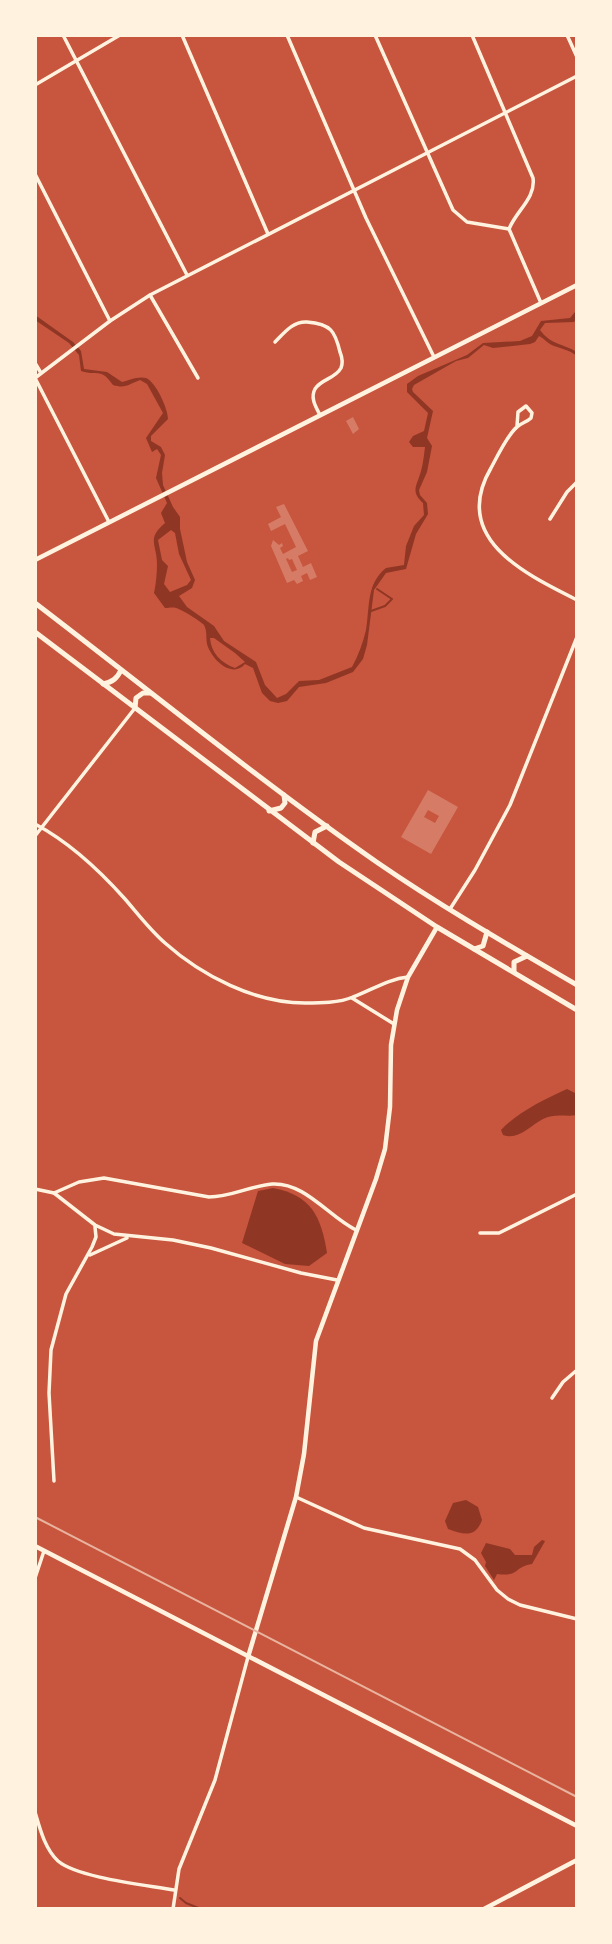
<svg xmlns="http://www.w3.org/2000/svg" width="612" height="1944" font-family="Signika,sans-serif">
  <rect width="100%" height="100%" fill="#c8553d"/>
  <g fill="#8f3625" fill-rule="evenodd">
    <path d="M577 301V318L574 322 545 323 540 330C551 345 562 343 577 352V356C569 350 563 349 554 346 548 344 545 339 539 336L535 342 530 344 493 348 484 345 468 358 456 361 414 385 412 389 413 392 433 411 427 438 432 446 427 472 419 490 420 495 427 503 428 514 416 534 406 569 386 573 374 590 367 645 363 659 353 672 326 683 299 687 287 701 278 703 270 701 262 693 253 668 245 664C233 678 214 662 208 647 205 640 208 632 204 625 202 622 181 609 176 608 173 607 168 608 165 608L154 593C156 584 157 573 157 564 157 544 146 539 165 523L161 513 167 503 156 478 161 455 157 449 152 452 146 438 163 413 147 384 140 380C129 384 126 389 113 385 100 367 100 377 81 371L79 355 69 343 35 320V315L73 342 81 351 84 369 107 372 122 382C129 380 138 376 146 378 156 382 168 409 168 419L151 436V441L161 447 165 455 162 473 163 485 173 507 180 517V529L187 562 195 580 192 588 179 596 187 607 214 626 224 641 256 662 265 685 277 698 286 694 299 681 319 680 352 667C358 656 363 643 366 630 370 607 366 584 386 568L404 565 406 546 414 526 424 515 423 503C410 491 417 486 421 471 423 464 424 455 425 447H413L409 442 413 436 424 431 428 413 407 392V384L418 376 467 355 483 343 520 341 532 336 541 321 570 318 575 312ZM171 530 175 533 179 554 191 580 187 585 170 592 164 584 168 566 162 560 158 540ZM210 638H214L235 653 245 662 235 668C221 663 211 653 210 638Z"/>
    <path d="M567 1089 577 1094V1115C566 1117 554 1113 543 1119 531 1125 518 1141 503 1135L501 1130C519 1111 544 1100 567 1089Z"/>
    <path d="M273 1188C311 1195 321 1216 327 1253L309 1266 285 1264 242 1243 258 1191Z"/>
    <path d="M466 1500 478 1507 482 1520C475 1539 463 1534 448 1529L445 1521 453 1503Z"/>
    <path d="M542 1540 545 1541 544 1543 532 1564C513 1567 520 1577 497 1574L494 1580 485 1566 486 1562 481 1553 486 1543 510 1549 515 1555H532L534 1547Z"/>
  </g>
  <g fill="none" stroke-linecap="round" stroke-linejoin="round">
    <g stroke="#8f3625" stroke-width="2">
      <polyline points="371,611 385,606 392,599 377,589"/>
      <polyline points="180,1898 186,1903 201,1909"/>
    </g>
  </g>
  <g fill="#d67c66" fill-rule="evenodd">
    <polygon points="353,417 359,429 353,434 346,421"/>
    <path d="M284 504 308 551 298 556 303 567 311 563 317 577 310 580 307 573 301 576 303 581 297 584 294 580 287 583 271 546 273 540 279 545 282 543 283 546 280 548 283 554 296 547 285 524 271 531 268 524 281 517 276 507ZM288 558 289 560 292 559 297 570 292 572 286 559Z"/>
    <path d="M428 790 458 807 431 854 401 837ZM428 810 439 816 435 823 424 817Z"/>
  </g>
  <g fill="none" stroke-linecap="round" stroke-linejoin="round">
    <g stroke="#fff3e0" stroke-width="3.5">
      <polyline points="63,35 187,275"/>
      <polyline points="182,35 268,234"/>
      <polyline points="287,35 366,218 434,357"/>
      <polyline points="375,35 453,210 467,222 509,229"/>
      <path d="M472 35 533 178C536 198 516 211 509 229L541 303"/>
      <polyline points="567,35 577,57"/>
      <polyline points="35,85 120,35"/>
      <polyline points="35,174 110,321"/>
      <polyline points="150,295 198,378"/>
      <path d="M275 342C284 333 293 321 307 322 331 324 335 331 340 352 342 357 343 363 341 368 335 379 321 379 315 389 310 398 316 407 320 415"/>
      <polyline points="35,363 41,373"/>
      <polyline points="35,378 110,321 150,295 577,76"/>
      <polyline points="35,378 109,522"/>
      <path d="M517 426 518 412 526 406 532 413 531 418C527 422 521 423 517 427 508 434 497 457 491 468 450 538 525 574 577 600"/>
      <polyline points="550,519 567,492 577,482"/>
      <path d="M35 824C69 842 100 871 125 899 138 914 150 930 165 943 202 976 255 1003 305 1003 320 1003 339 1003 353 997 372 990 388 979 408 977"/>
      <polyline points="35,836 135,708"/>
      <polyline points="450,909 475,870 510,805 577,637"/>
      <polyline points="352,998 394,1024"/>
      <polyline points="35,1189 54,1193 95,1225 114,1234 173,1240 211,1248 301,1273 337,1280"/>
      <path d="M54 1193 79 1182 104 1178 209 1197C231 1197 250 1186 272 1184 305 1182 329 1217 356 1230"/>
      <polyline points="480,1233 499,1233 577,1194"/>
      <polyline points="90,1255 127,1238"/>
      <polyline points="552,1398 563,1382 577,1370"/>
      <polyline points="54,1481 49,1393 51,1350 66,1294 92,1247 96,1237 95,1227"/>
      <polyline points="296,1497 364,1528 460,1549 475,1560 497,1590 508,1599 520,1605 577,1619"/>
      <polyline points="35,1578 44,1551"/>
      <path d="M35 1812C40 1829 45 1849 58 1861 78 1878 147 1885 174 1890"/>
      <polyline points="173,1909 179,1869 215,1780 248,1657"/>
    </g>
    <g stroke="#fff3e0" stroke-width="4.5">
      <polyline points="35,560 577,285"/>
      <polyline points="35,1546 577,1826"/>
      <polyline points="248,1657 296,1497 304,1454 316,1341 376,1179 385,1149 390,1107 391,1045 397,1010 408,977 437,927"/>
      <polyline points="484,1909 577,1860"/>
    </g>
    <g stroke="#fff3e0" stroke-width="5">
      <path d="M35 603C149 690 260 781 378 863 442 907 510 946 577 985"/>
      <polyline points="35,632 339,862 437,927 577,1010"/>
      <path d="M103 684C112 682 117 679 121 670"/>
      <polyline points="135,708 136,698 143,693 150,693"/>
      <polyline points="269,811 281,808 285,803 284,795"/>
      <polyline points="313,843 315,832 327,826"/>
      <polyline points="474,949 483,946 487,932"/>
      <polyline points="514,971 514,962 527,956"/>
    </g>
    <polyline stroke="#e9b49f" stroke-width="2" points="35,1517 577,1797"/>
  </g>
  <rect width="612" height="1944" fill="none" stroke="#fff3e0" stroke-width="74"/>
</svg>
